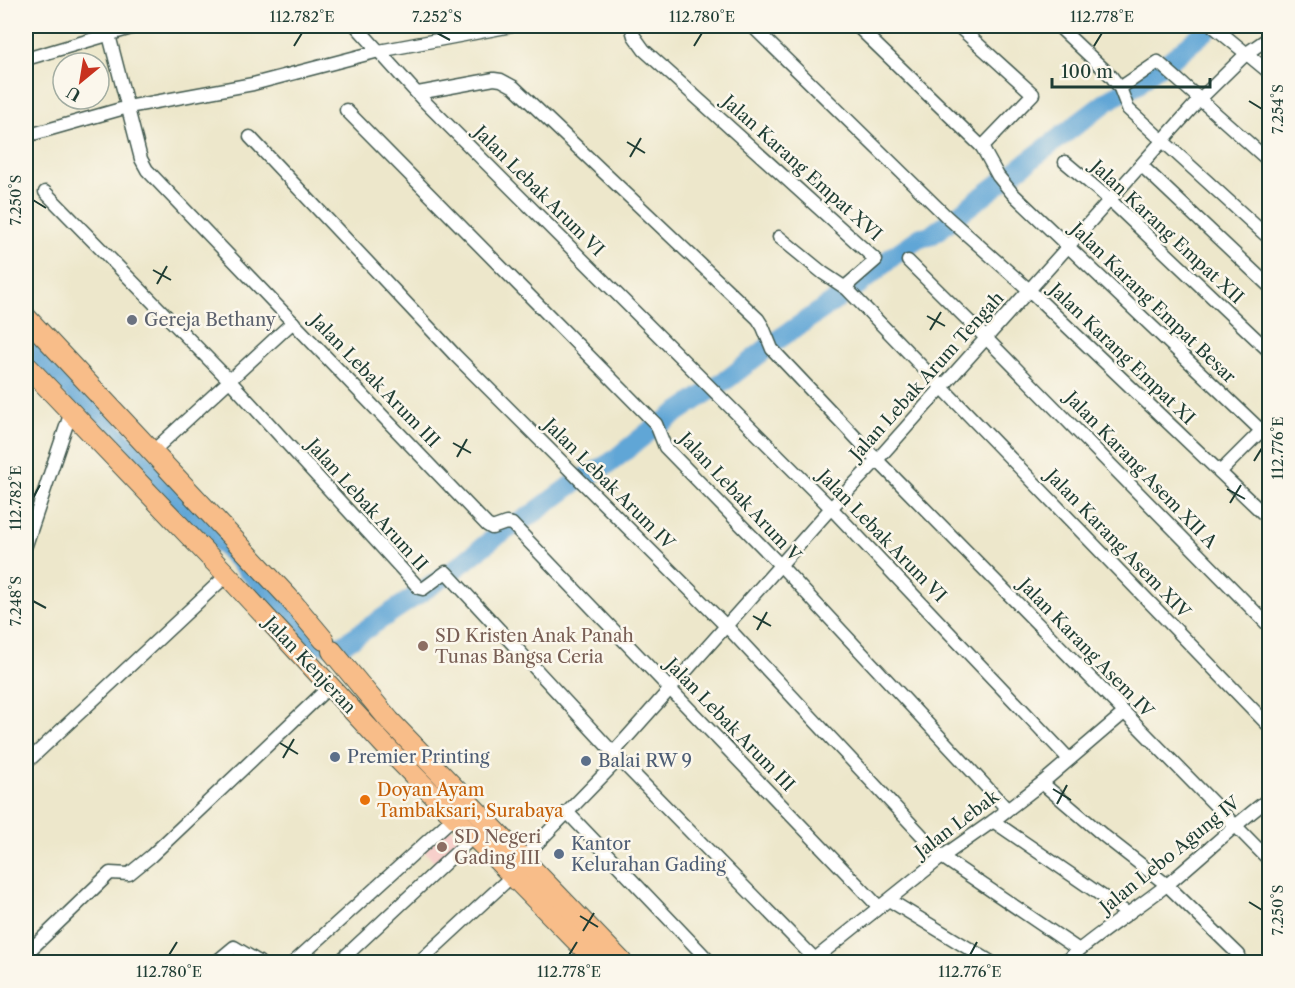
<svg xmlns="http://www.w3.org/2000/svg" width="1295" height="988" font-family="'Libre Caslon Text',serif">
  <rect width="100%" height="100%" fill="#fbf7ec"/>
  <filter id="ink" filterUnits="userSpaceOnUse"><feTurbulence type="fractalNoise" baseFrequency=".0167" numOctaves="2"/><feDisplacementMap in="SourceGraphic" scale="12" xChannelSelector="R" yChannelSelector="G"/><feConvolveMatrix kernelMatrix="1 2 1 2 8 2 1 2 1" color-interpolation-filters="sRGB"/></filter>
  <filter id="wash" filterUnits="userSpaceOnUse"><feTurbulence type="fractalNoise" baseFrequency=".008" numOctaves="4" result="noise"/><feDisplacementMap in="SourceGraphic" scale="24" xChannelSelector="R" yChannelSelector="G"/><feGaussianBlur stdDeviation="1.35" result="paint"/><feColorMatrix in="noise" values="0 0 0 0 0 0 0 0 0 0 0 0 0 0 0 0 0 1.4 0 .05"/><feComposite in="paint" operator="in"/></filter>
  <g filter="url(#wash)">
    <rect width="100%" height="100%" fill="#ede7cb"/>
    <polygon fill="#f7d0cb" points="447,824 461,839 462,845 439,867 422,849"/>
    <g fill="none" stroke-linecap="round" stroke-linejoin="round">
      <polyline stroke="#61a6d6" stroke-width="20" points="26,342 292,616 310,643 341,646 450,573 495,537 534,513 570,486 610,463 651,430 729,378 776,341 861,283 893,256 921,237 930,236 1113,97 1135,86 1154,69 1168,62 1212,26"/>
    </g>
  </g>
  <g filter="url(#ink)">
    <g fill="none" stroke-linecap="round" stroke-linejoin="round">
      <defs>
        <g id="street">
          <polyline points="356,26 422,99 831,508 1069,759"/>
          <polyline points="631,26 634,36 644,50 876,260 845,287"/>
          <polyline points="752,26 947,217 1028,289 1270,520"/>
          <polyline points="857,26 982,147 998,176 1012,193 1270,439"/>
          <polyline points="958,26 1033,94 982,147"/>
          <polyline points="1058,26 1111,76 1120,88 1128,109 1270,239"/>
          <polyline points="1213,26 1270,73"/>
          <polyline points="109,35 141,159 147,170 487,525 492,528 506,523 512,524 879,907"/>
          <polyline points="26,59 138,26"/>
          <polyline points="1120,88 1158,62 1270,162"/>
          <polyline points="418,93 494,79 501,80 514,87 758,319 763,327 772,349 877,460 1270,861"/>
          <polyline points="346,110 656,424 665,447 781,566 1007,809"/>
          <polyline points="26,136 128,107 253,84 379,51 512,26"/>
          <polyline points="250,137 455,355 732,632 942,857 1079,950"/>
          <polyline points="1065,162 1110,200 1270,352"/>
          <polyline points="1141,165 1270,287"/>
          <polyline points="45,192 229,380 419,588 423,589 446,572 619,759 815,959"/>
          <polyline points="779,237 823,273 847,289 1270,727"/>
          <polyline points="908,261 986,338 1270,627"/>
          <polyline points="152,452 293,322"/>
          <polyline points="1220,472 1270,422"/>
          <polyline points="26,545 71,412"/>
          <polyline points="613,753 831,508 877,460 1199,100 1247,53 1270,37"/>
          <polyline points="26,763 227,575"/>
          <polyline points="1042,783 1103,835 1167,885 1239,955"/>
          <polyline points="567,812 710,962"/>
          <polyline points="993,821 1127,913"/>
          <polyline points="523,858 619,759"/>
          <polyline points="889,900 991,962"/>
          <polyline points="26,954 110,873 129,874 151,856 329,687"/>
          <polyline points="216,962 234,947 259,962"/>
          <polyline points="294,962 454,817"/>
          <polyline points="339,962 473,837"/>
          <polyline points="419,962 512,876"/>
          <polyline points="811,962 942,857 993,821 1042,783 1124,713"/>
          <path d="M1065 962C1097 933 1134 911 1168 884 1202 856 1234 825 1270 798"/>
        </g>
        <g id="primary">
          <polyline points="26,317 288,597 324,640"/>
          <polyline points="26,365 227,575 388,749 597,962"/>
          <polyline points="332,651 390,721 622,962"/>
        </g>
      </defs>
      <use href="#street" stroke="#3e564b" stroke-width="15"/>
      <use href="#primary" stroke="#3e564b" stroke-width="22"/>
      <use href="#street" stroke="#fff" stroke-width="12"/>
      <use href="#primary" stroke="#f8bd89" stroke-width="20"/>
    </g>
  </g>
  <path fill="none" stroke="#1f3d34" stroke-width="2" d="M437 33 450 40M294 46 302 33M694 46 702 33M1094 46 1102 33M1249 101 1262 109M627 142 645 153M630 157 641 138M33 200 46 208M153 270 171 280M157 284 167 266M927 316 945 326M930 330 941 312M453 443 471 453M457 457 467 439M1254 461 1262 448M1227 489 1245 499M33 498 40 485M1230 503 1241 485M33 601 46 608M753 616 771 626M757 630 767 612M280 743 298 754M283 758 294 739M1053 789 1071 800M1057 804 1067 785M1249 902 1262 910M580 916 598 927M583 931 594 913M169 955 177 942M569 955 577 942M970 955 977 942"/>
  <circle fill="#6b7280" stroke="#fbf7ec" stroke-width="2" cx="132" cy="320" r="6"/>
  <g fill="#8d6e63" stroke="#fbf7ec" stroke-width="2">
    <circle cx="423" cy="646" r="6"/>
    <circle cx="442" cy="847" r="6"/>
  </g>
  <g fill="#5c6f8a" stroke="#fbf7ec" stroke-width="2">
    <circle cx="335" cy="757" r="6"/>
    <circle cx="586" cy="761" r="6"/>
    <circle cx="559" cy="854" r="6"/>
  </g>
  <circle fill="#e8710a" stroke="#fbf7ec" stroke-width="2" cx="365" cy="800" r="6"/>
  <g text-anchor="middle" stroke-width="5" stroke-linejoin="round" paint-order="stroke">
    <g font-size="18" fill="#1f3d34" stroke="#fbf7ec">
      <text transform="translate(802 168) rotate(42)" y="6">Jalan Karang Empat XVI</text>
      <text transform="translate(539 191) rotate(45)" y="6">Jalan Lebak Arum VI</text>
      <text transform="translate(1167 232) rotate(43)" y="6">Jalan Karang Empat XII</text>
      <text transform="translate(1153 303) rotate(44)" y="6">Jalan Karang Empat Besar</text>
      <text transform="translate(1122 354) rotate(44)" y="6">Jalan Karang Empat XI</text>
      <text transform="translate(927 376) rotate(-48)" y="6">Jalan Lebak Arum Tengah</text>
      <text transform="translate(375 381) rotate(46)" y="6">Jalan Lebak Arum III</text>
      <text transform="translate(1141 470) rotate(46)" y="6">Jalan Karang Asem XII A</text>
      <text transform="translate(609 484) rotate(45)" y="6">Jalan Lebak Arum IV</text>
      <text transform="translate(740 497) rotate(47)" y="6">Jalan Lebak Arum V</text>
      <text transform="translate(367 505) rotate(48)" y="6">Jalan Lebak Arum II</text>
      <text transform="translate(882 536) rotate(46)" y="6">Jalan Lebak Arum VI</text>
      <text transform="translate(1118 544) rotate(46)" y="6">Jalan Karang Asem XIV</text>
      <text transform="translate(1086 648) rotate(46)" y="6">Jalan Karang Asem IV</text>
      <text transform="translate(310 665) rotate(47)" y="6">Jalan Kenjeran</text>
      <text transform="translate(730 725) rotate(46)" y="6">Jalan Lebak Arum III</text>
      <text transform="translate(957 824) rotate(-37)" y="6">Jalan Lebak</text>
      <text transform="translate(1170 855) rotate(-39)" y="6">Jalan Lebo Agung IV</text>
    </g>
    <g font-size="18" fill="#5b616d" stroke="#fbf7ec" text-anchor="start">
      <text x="144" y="326">Gereja Bethany</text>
    </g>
    <g font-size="18" fill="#785e54" stroke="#fbf7ec" text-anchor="start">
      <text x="435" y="642">SD Kristen Anak Panah<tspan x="435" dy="21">Tunas Bangsa Ceria</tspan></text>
      <text x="454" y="843">SD Negeri<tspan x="454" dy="21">Gading III</tspan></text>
    </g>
    <g font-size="18" fill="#4e5e75" stroke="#fbf7ec" text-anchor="start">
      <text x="347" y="763">Premier Printing</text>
      <text x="598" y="767">Balai RW 9</text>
      <text x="571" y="850">Kantor<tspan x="571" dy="21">Kelurahan Gading</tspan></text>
    </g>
    <g font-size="18" fill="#c56008" stroke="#fbf7ec" text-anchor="start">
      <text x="377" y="796">Doyan Ayam<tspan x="377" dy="21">Tambaksari, Surabaya</tspan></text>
    </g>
  </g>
  <rect width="1295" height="988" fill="none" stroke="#fbf7ec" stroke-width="66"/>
  <g transform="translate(81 81) rotate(210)"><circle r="28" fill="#fbf7ec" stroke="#a3ada2" stroke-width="1.5"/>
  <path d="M0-4.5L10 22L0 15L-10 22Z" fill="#c8321e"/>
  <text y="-9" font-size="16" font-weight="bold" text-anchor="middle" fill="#1f3d34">U</text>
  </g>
  <path d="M1052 78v9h158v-9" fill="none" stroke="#1f3d34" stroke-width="3"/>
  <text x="1061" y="78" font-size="18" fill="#1f3d34" stroke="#fbf7ec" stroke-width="4.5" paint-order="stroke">100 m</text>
  <rect x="33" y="33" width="1229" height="922" fill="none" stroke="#1f3d34" stroke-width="2"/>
  <g font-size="15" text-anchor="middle" fill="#1f3d34">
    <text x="302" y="22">112.782°E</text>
    <text x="437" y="22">7.252°S</text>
    <text x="702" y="22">112.780°E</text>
    <text x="1102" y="22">112.778°E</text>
    <text transform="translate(1278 109) rotate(-90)" y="5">7.254°S</text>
    <text transform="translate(16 200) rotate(-90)" y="5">7.250°S</text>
    <text transform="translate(1278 448) rotate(-90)" y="5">112.776°E</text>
    <text transform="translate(16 498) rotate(-90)" y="5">112.782°E</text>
    <text transform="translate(16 601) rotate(-90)" y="5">7.248°S</text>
    <text transform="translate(1278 910) rotate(-90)" y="5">7.250°S</text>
    <text x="169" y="977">112.780°E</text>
    <text x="569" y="977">112.778°E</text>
    <text x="970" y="977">112.776°E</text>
  </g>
</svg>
